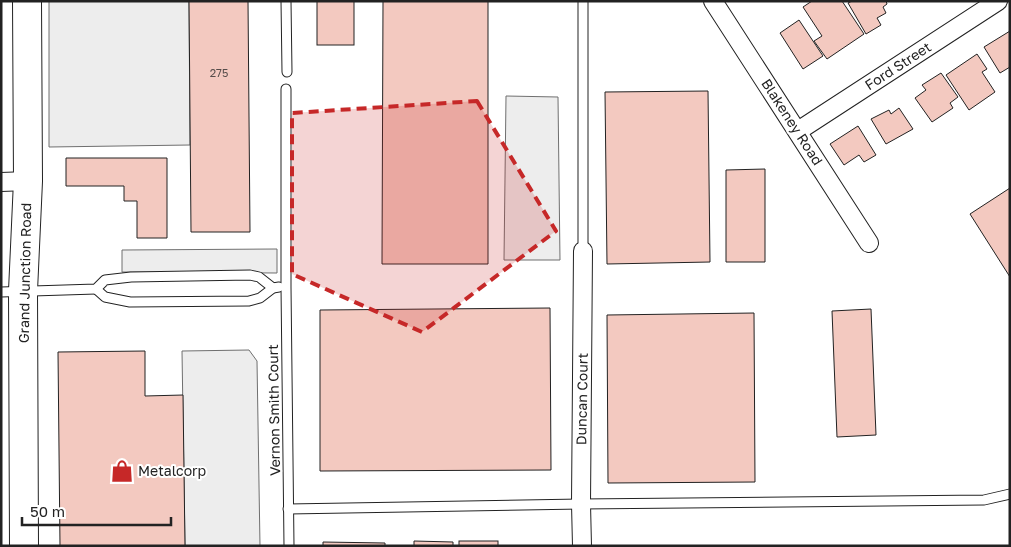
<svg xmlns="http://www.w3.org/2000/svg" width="1011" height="547" font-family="'Golos Text',sans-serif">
  <rect width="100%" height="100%" fill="#fff"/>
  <g fill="#ededed" stroke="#6f6f6f">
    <polygon points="49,1 189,1 190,145 49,147"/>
    <polygon points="506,96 558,97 560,260 504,260"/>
    <polygon points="277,249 277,273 122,272 122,250"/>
    <polygon points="249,350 257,361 260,546 185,546 182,351"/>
  </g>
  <g fill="#f3c9c0" stroke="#222">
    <polygon points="189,1 248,1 250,232 191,232"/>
    <rect x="317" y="1" width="37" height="44"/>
    <polygon points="383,1 488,1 488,264 382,264"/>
    <polygon points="812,1 842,1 864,34 827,59 814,41 822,36 803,7"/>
    <polygon points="852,1 886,1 887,4 883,7 886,13 877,18 881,25 866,34 848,3"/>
    <polygon points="799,20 823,56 803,69 780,33"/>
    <polygon points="1010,31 1010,67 1000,73 984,47"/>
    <polygon points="977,54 987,69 982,72 995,92 969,110 946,75"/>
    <polygon points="941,73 958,97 950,103 953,108 932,122 915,98 926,90 922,85"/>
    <polygon points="708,91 710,262 607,264 605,92"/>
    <polygon points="899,108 913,129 886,144 871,119 889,110 891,114"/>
    <polygon points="858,126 876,155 864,162 859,155 844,165 830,144"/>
    <polygon points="66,158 167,158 167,238 137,238 137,201 124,201 124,186 66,186"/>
    <polygon points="765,169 765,262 726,262 726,170"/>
    <polygon points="1010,188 1010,277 970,214"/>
    <polygon points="550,308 551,470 320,471 320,310"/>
    <polygon points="871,309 876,435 837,437 832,311"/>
    <polygon points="754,313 755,482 608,483 607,315"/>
    <polygon points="145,351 145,396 183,395 185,546 60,546 58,352"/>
    <polygon points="414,541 453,542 453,546 414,546"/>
    <rect x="459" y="541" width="39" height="5"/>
    <polygon points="323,542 385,543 385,546 323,546"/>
  </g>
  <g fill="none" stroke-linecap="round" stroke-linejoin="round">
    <defs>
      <g id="service">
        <polyline points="286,1 287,72"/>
        <polyline points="583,1 583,251"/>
        <polyline points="286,89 286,287 289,546"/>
        <polyline points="96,289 105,297 130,302 249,301 260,298 273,288 279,287"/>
        <polyline points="1,292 96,289 105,280 131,277 250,275 259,277 273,288"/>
        <polyline points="288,509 581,504 984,500 1010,494"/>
      </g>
      <g id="minor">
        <polyline points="713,1 869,243"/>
        <polyline points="798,131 998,1"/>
        <polyline points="1,182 28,181"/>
        <polyline points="582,546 581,504 583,251"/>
      </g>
      <polyline id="trunk" points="24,546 23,291 28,181 27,1"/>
    </defs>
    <use href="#service" stroke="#222" stroke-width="11"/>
    <use href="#minor" stroke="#222" stroke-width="20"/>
    <use href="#trunk" stroke="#222" stroke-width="30"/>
    <use href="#service" stroke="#fff" stroke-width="9"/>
    <use href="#minor" stroke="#fff" stroke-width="18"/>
    <use href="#trunk" stroke="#fff" stroke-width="28"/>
  </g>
  <path fill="#c62828" fill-opacity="0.2" stroke="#c62828" stroke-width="4" stroke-dasharray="10 6" stroke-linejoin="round" d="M477 101 556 231 422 332 292 274V113Z"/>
  <defs>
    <symbol id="shop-bare" viewBox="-9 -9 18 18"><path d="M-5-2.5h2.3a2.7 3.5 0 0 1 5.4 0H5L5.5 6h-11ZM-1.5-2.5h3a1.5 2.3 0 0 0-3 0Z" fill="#c62828" stroke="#fff" stroke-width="2.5" paint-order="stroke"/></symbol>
  </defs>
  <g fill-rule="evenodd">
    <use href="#shop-bare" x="106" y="455" width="32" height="32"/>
  </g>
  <g text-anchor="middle" stroke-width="4" stroke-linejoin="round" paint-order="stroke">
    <g font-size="11" fill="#564c4a">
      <text x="219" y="77">275</text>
    </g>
    <g font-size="14" fill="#222" stroke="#fff">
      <text transform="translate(898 66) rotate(-33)" y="5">Ford Street</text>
      <text transform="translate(792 122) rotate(57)" y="5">Blakeney Road</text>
      <text transform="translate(25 273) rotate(-89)" y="5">Grand Junction Road</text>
      <text transform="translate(582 399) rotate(-89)" y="5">Duncan Court</text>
      <text transform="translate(274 410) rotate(-91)" y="5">Vernon Smith Court</text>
    </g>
    <g font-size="14" fill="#222" stroke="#fff" text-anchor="start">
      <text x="138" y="476">Metalcorp</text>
    </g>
  </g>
  <rect width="1011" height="547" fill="none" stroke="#222222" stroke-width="5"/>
  <path d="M22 517v8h149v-8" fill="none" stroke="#222222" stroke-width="2.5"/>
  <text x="30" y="517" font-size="15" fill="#222222" stroke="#ffffff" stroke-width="4" paint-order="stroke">50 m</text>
</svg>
